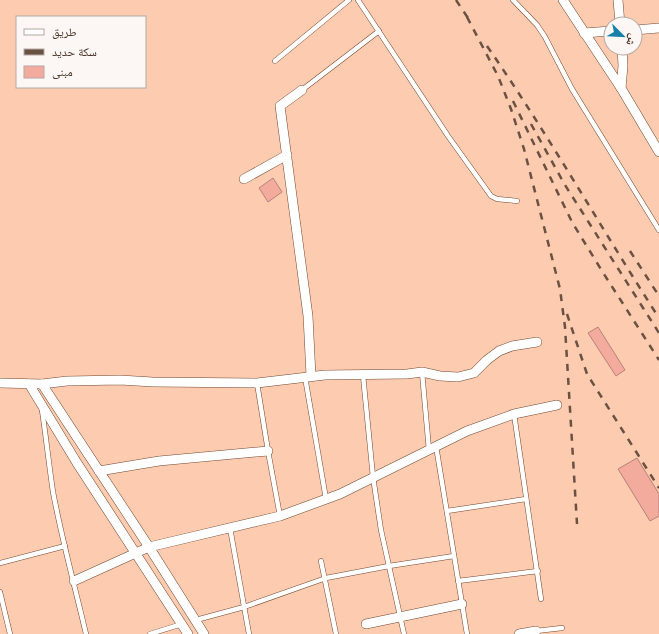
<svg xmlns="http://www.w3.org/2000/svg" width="659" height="634" font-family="Raleway,'Noto Naskh Arabic',sans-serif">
  <rect width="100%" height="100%" fill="#fdcbaf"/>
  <g fill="#f2ab9d" stroke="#b78278">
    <polygon points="273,178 282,192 268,202 259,188"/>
    <polygon points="598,327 625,370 616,376 588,333"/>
    <polygon points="637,458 659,494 659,516 650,521 618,469"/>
  </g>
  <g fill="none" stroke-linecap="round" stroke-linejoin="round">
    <defs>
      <g id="lane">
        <polyline points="358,0 448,136 491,196 497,199 517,201"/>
        <polyline points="513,0 537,25 545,37 572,89 659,230"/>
        <polyline points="275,61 349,0"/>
        <polyline points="302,90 379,31"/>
        <polyline points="422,372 429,450"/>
        <polyline points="363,375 373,477 381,530 404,634"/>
        <polyline points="305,377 326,499"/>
        <polyline points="257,383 268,451 280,516"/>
        <path d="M42 410C46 437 49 465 53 492 62 540 75 587 86 634"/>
        <polyline points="514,414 541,599"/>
        <polyline points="436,446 467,634"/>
        <polyline points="447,511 526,499"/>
        <polyline points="230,528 249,634"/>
        <polyline points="321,561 336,634"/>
        <polyline points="0,563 65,546"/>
        <polyline points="458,581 538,571"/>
        <polyline points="0,592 10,634"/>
        <polyline points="196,620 244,607 326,578 389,566 454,556"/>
        <polyline points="536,632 536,631 562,628"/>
        <polyline points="150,634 182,624"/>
      </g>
      <g id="street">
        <polyline points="563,0 621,88 659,152"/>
        <polyline points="618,0 620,24"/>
        <polyline points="635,30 659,28"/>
        <polyline points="584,33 611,31"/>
        <polyline points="621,88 623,66 622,48"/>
        <polyline points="302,90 280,106 308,316 311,376"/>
        <polyline points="244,179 287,155"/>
        <polyline points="0,383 42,384 67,381 120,380 153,382 257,383 325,375 407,374 422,372 440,376 458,377 474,373 487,360 499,351 512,346 537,342"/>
        <polyline points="29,384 77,463 188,634"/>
        <polyline points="42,384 149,547 204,634"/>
        <polyline points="99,471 159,461 268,451"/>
        <polyline points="74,581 149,547 280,516 340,494 467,431 514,414 557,405"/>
        <polyline points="366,624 462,604"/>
        <polyline points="519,634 536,631"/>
      </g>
    </defs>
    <use href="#lane" stroke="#71482f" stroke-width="5.5"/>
    <use href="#street" stroke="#71482f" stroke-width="10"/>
    <use href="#lane" stroke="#fff" stroke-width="4.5"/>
    <use href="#street" stroke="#fff" stroke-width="9"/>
    <g stroke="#6b5142" stroke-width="2.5" stroke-dasharray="7 7" stroke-linecap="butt">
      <polyline points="456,0 470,21"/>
      <polyline points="467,17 498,76 511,109 524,149 560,289 565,327 577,524"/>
      <path d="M487 46C548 134 601 228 659 318"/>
      <polyline points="513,101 572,222 602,271 659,360"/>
      <polyline points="531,124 565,185 659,333"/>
      <polyline points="630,251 659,296"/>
      <polyline points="567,314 587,374 659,488"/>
    </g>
  </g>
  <rect x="16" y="16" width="130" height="72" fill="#fcf7f4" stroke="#b4a9a3"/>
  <rect x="24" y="29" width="20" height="6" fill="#ffffff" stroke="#b4a9a3"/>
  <text x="52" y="36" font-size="12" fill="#493529">طريق</text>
  <rect x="24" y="49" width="20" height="6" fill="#6b5142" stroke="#b4a9a3"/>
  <text x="52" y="56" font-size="12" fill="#493529">سكة حديد</text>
  <rect x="24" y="66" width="20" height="12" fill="#f2ab9d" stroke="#b4a9a3"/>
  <text x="52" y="76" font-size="12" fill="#493529">مبنى</text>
  <g transform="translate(623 36) rotate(114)"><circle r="19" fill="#fcf7f4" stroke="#b4a9a3"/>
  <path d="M0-3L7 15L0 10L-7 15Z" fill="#1680a9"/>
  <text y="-6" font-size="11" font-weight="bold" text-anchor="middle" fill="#493529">ش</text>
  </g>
</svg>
